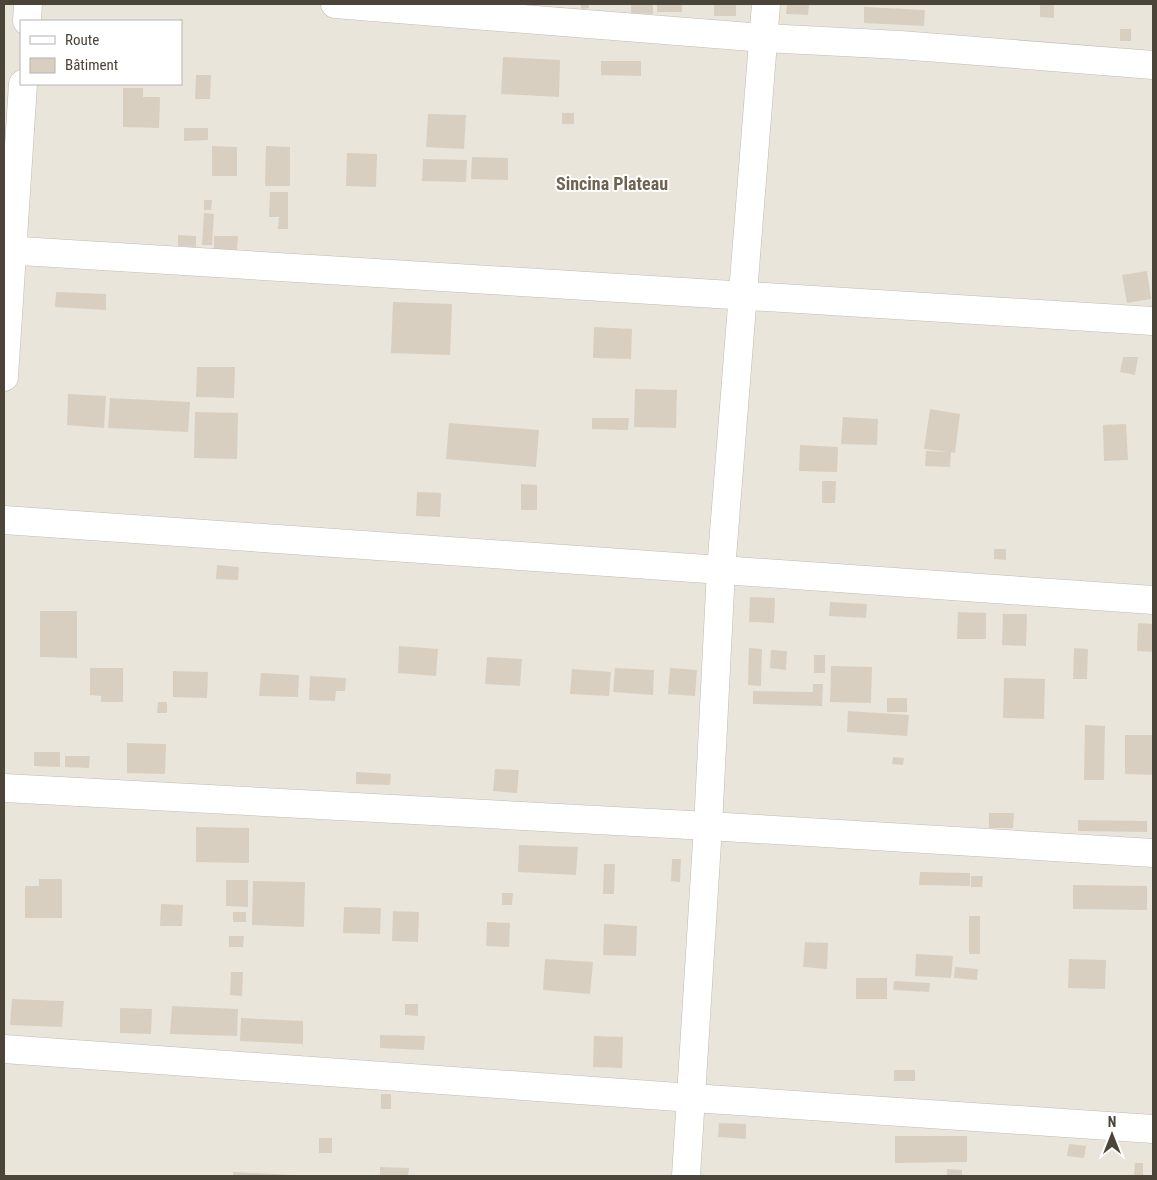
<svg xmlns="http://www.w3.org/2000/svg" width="1157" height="1180" font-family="'Roboto Condensed',sans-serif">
  <rect width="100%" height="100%" fill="#f6f3ec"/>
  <path fill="#eae5da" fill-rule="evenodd" d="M4 4H1153V1176H4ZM21 21H181V84H21Z"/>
  <g fill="#d8cfc1">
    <polygon points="581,4 589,4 589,8 581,9"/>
    <polygon points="631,4 653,4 653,14 631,13"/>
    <rect x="657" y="4" width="25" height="8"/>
    <rect x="714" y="4" width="22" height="12"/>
    <polygon points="787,4 809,4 808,15 786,14"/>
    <polygon points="1040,4 1054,4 1054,18 1040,17"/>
    <polygon points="864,7 925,10 924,26 864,23"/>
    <rect x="1120" y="29" width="11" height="12"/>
    <polygon points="503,57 560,60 559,97 501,94"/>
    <polygon points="601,61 641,61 641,76 601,75"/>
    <polygon points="196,75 211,75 210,99 195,99"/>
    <polygon points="123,88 143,88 143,97 160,97 159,128 123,127"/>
    <rect x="562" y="113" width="12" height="11"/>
    <polygon points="428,114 466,115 464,149 426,147"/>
    <polygon points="184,128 208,128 208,140 184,141"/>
    <polygon points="212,146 237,147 237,176 212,176"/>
    <polygon points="266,146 290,147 290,186 265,186"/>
    <polygon points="347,153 377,154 376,187 346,186"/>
    <polygon points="472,157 508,158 508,180 471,179"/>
    <polygon points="423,159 467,160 466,182 422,181"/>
    <polygon points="270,192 288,192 288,229 278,229 279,217 269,217"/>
    <polygon points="204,200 212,200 211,210 204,210"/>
    <polygon points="204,213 214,214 212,245 202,245"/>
    <polygon points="178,235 196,236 196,247 178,246"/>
    <polygon points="214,236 238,236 237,250 214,249"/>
    <polygon points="1147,271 1151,299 1127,303 1122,275"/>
    <polygon points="56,292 106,294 106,310 55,307"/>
    <polygon points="393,302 452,304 450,355 391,353"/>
    <polygon points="594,327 632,329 631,359 593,358"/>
    <polygon points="1123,357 1138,357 1135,375 1120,372"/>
    <polygon points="197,367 235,367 234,398 196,397"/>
    <polygon points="635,389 677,390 676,428 634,427"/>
    <polygon points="68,394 106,396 104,428 67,425"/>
    <polygon points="110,398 190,402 188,432 108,428"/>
    <polygon points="930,409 960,414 955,453 951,452 950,467 925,466 926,451 949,452 924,449"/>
    <polygon points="195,412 238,413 237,459 194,458"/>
    <polygon points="843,417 878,419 877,445 841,444"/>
    <polygon points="592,418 629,418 628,430 592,429"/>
    <polygon points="449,423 539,430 536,467 446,459"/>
    <polygon points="1126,424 1128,460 1104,461 1103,425"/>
    <polygon points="800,445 838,447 837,472 799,471"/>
    <polygon points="822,481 836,481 835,503 822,503"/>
    <polygon points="521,484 537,485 537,510 521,510"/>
    <polygon points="417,492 441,493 440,517 416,516"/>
    <polygon points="994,549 1006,549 1006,560 994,559"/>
    <polygon points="217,565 239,567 238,580 216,579"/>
    <polygon points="750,597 775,598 774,623 749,622"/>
    <polygon points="830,602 867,604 866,618 829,616"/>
    <polygon points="40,611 77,611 77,658 40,657"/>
    <polygon points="958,612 986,613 986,639 957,639"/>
    <polygon points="1003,614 1027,614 1026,646 1002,645"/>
    <polygon points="1138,623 1153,624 1153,652 1137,651"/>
    <polygon points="399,646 438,649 436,676 398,673"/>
    <polygon points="749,648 762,649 761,686 748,685"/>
    <polygon points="1074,648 1088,649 1087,679 1073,679"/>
    <polygon points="771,650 787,651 786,670 770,668"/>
    <rect x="814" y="655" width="11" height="18"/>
    <polygon points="487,657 522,659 520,686 485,684"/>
    <polygon points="831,666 872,667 871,703 830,702"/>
    <polygon points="90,668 123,668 123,702 101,702 101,696 90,695"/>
    <polygon points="615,668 654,670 653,695 613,692"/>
    <polygon points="670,668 697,670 695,696 668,694"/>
    <polygon points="572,669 611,672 609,696 570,694"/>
    <polygon points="173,671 208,672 207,698 173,697"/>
    <polygon points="261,673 299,675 298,697 259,696"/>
    <polygon points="310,676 346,678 345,691 336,691 335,701 309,700"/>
    <polygon points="1004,678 1045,679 1044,719 1003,718"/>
    <polygon points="813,684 823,684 822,706 753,704 753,691 813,692"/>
    <rect x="887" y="698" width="20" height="14"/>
    <polygon points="158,702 167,702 167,713 157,713"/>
    <polygon points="848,711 909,715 907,736 847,732"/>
    <polygon points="1085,725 1105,726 1104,780 1084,780"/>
    <polygon points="1125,735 1153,735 1153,775 1125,774"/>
    <polygon points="127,743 166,744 165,774 127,773"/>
    <polygon points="34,752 60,752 60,767 34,766"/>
    <polygon points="65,756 90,756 89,768 65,767"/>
    <polygon points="893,757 904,758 903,765 892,764"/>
    <polygon points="495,769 519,770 517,793 493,791"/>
    <polygon points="356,772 391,774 390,785 356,784"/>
    <polygon points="989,813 1014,813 1013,828 989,828"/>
    <polygon points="1078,820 1147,821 1147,832 1078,831"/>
    <polygon points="196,827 249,828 249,863 196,862"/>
    <polygon points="519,845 578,847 576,875 518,872"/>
    <polygon points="672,859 681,859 680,882 671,881"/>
    <polygon points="604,864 615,864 614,894 603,894"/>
    <polygon points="920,872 970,873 970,886 919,885"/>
    <polygon points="971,876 983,876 982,887 971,887"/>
    <polygon points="39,879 62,879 62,918 25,918 25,886 39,886"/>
    <polygon points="226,880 248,880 248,907 226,906"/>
    <polygon points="253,881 305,882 304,927 252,925"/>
    <polygon points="1073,885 1147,886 1147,910 1073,909"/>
    <polygon points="502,893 513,893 512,905 502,905"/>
    <polygon points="161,904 183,905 182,926 160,926"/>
    <polygon points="344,907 381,908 380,934 343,933"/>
    <polygon points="393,911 419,912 418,942 392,941"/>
    <rect x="233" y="912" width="13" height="10"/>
    <rect x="969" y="916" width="11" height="38"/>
    <polygon points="487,922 510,923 509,947 486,946"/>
    <polygon points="604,924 637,926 636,956 603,955"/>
    <polygon points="229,936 244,936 243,947 229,947"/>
    <polygon points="805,942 828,943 827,969 803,967"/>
    <polygon points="916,954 953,956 951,978 915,976"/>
    <polygon points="545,959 593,962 590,994 543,990"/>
    <polygon points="1069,959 1106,960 1105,989 1068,988"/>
    <polygon points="955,967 978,969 977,980 954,978"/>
    <polygon points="231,972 243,972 242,996 230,995"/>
    <rect x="856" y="978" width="31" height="21"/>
    <polygon points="894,981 930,983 929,992 893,990"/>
    <polygon points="12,999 64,1001 62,1027 10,1025"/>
    <polygon points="405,1004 418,1004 418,1016 405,1015"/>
    <polygon points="172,1006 238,1009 237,1036 170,1034"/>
    <polygon points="120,1008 152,1009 151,1034 120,1033"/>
    <polygon points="241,1018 303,1021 303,1044 240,1041"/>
    <polygon points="380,1035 425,1036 424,1050 380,1048"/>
    <polygon points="594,1036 623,1037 622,1068 593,1067"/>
    <rect x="894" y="1070" width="21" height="11"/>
    <rect x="381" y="1094" width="10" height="15"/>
    <polygon points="719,1123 746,1124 746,1139 718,1137"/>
    <polygon points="895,1136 967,1136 967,1162 895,1163"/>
    <rect x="319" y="1138" width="13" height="15"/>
    <polygon points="1069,1144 1086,1146 1084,1158 1067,1156"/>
    <polygon points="1135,1163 1143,1163 1143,1175 1134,1175"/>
    <polygon points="380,1167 409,1168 408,1176 380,1176"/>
    <polygon points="947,1169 962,1170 962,1176 947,1176"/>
    <polygon points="233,1172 293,1175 293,1176 233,1176"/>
  </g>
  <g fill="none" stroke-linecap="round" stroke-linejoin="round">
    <defs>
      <g id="minor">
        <polyline points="335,4 765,38 900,45 1153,65"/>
        <polyline points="27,21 28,4"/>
        <polyline points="4,250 1153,321"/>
        <polyline points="4,377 23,84"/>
        <polyline points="4,520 1153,600"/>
        <polyline points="4,788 708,826 1153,853"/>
        <polyline points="4,1049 692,1098 1153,1129"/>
        <polyline points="686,1176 708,826 721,570 766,4"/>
      </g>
    </defs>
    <use href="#minor" stroke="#c2bbae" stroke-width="29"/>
    <use href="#minor" stroke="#fff" stroke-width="28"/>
  </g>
  <g text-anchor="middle" stroke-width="4" stroke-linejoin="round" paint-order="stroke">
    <g font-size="18" font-weight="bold" fill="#6e6250" stroke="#fff">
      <text x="612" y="190">Sincina Plateau</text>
    </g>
  </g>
  <rect width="1157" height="1180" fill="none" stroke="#4b4439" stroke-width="10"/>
  <rect x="20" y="20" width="162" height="65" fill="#ffffff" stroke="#b7b4b0"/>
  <rect x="30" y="36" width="25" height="8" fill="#ffffff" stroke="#b7b4b0"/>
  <text x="65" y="45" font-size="15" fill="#4b4439">Route</text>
  <rect x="30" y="58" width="25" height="15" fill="#d8cfc1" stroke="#b7b4b0"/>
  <text x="65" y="70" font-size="15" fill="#4b4439">Bâtiment</text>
  <g transform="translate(1112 1135)" stroke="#ffffff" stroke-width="4" paint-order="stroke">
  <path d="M0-4L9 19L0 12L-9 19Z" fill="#4b4439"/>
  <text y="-8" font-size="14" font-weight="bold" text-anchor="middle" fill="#4b4439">N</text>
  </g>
</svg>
